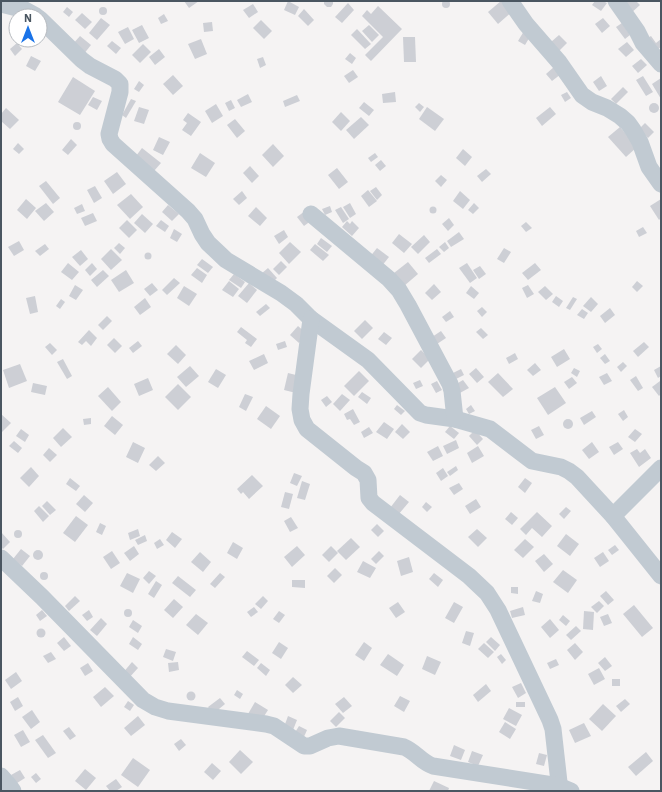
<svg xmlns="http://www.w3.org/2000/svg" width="662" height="792" font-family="'IBM Plex Sans',sans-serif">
  <rect width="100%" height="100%" fill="#f5f3f3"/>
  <g fill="#cdcfd5">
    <circle cx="446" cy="4" r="4"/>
    <polygon points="184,1 199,1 189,8"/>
    <polygon points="288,1 299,7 295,15 284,10"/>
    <polygon points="324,1 333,1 333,4 331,7 327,7 324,4"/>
    <polygon points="501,1 505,1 513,11 498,24 488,12"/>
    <polygon points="595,1 603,1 607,3 601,11 592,5"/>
    <polygon points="619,1 636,1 640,5 630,14"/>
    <polygon points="348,3 354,10 342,23 335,17"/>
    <polygon points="253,4 258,12 249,18 243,10"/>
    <polygon points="378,6 402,29 371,61 365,55 383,37 362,16 367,10 371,14"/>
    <circle cx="103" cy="11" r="4"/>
    <polygon points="67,7 73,12 69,17 63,12"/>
    <polygon points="304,9 314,20 308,26 298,16"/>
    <polygon points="82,13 92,22 85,29 75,20"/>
    <polygon points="164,14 168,21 161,24 158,18"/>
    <polygon points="101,18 110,25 97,40 89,33"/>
    <polygon points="603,18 610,26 602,33 595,24"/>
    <polygon points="261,20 272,31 264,39 253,28"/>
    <polygon points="212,22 213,31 204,32 203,23"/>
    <polygon points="622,23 630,35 625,39 616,27"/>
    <polygon points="142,25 149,38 139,43 132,30"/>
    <polygon points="369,25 379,35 372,42 362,31"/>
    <polygon points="128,27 134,39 125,44 118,32"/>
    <polygon points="357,29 371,44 365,49 351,35"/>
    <polygon points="524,31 531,35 525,45 518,41"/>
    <polygon points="559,35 567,43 559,51 551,42"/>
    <polygon points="80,36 91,45 83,55 72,45"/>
    <polygon points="651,36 656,43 661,39 661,47 654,52 646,39"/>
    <polygon points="403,37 415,37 416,62 404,62"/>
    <polygon points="201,39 207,54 195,59 188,44"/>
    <polygon points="112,41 121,48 116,54 107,46"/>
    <polygon points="627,42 634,50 626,57 618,49"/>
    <polygon points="17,43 22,49 15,56 10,49"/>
    <polygon points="143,44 151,52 140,63 132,55"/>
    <polygon points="159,49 165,57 155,65 149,57"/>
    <polygon points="350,53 356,58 352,64 345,59"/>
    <polygon points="31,56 41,61 35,71 26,66"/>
    <polygon points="263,57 266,65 260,68 257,59"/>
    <polygon points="641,59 647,65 638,73 632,66"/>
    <polygon points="555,66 561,74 552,81 546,74"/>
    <polygon points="353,70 358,77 349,83 344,76"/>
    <polygon points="173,75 183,86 173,95 163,84"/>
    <polygon points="601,76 607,86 599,91 593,82"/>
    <polygon points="643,76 653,92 646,96 636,80"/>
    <polygon points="73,77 95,91 80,115 58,102"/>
    <polygon points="661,78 661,99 652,84"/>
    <polygon points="139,81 144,85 139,92 134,89"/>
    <polygon points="623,87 628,92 616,104 611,99"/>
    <polygon points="395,92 396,102 383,103 382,94"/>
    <polygon points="567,92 571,98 565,102 561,95"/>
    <polygon points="248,94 252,102 241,107 237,100"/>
    <polygon points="297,95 300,101 285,107 283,101"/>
    <polygon points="93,97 102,101 97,110 88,105"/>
    <polygon points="131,99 136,101 126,118 122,115"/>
    <polygon points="231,100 235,108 229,111 225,103"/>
    <polygon points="364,102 374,110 369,116 359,108"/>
    <polygon points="419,103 424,107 420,112 415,107"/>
    <circle cx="654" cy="108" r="5"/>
    <polygon points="216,104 223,116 212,123 205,111"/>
    <polygon points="139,107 149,110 144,124 134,121"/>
    <polygon points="427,107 444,119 435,131 419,119"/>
    <polygon points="550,107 556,114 542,126 536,118"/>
    <polygon points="6,108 19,120 10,129 1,121 1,114"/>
    <polygon points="341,112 350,121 341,131 332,122"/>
    <polygon points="188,113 201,122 191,136 182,130 187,123 183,120"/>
    <polygon points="361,117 369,125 354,139 346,130"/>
    <polygon points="235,119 245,131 237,138 227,125"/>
    <circle cx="77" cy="126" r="4"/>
    <polygon points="645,123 654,132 648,138 639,129"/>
    <polygon points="620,127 637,147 626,157 608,137"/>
    <polygon points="159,137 170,142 163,155 153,150"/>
    <polygon points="71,139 77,145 68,155 62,150"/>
    <polygon points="18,143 24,149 19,154 13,149"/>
    <polygon points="273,144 284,156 273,167 262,155"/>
    <polygon points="142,148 161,163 154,171 136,156"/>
    <polygon points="463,149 472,157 465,166 456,158"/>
    <polygon points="200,153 215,163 206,177 191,168"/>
    <polygon points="375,153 378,157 371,162 368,158"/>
    <polygon points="381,160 386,166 380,171 375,165"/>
    <polygon points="250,166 259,176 252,183 243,173"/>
    <polygon points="337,168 348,182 339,189 328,175"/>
    <polygon points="486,169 491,174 482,182 477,176"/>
    <polygon points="117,172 126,184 113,194 104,181"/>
    <polygon points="441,175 447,180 441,187 435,181"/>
    <polygon points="46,181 60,198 53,204 39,186"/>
    <polygon points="95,186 102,198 94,203 87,190"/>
    <polygon points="376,187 382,195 377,200 370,191"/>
    <polygon points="368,190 377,201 369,207 361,196"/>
    <polygon points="242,191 247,198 239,205 233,199"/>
    <polygon points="460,191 470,200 463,209 453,201"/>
    <polygon points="131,194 143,207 130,219 117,205"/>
    <polygon points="26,199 36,208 27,219 17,210"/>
    <polygon points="661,199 661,218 659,220 650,206"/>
    <polygon points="46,203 54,212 44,221 35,211"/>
    <polygon points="350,203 356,214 350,218 343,207"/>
    <polygon points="474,203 479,208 473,214 468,210"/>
    <polygon points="82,204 85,211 77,214 74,208"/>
    <polygon points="168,205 179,214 172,221 162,212"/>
    <polygon points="330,206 332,212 325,215 322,209"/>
    <circle cx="433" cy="210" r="3.5"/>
    <polygon points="256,207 267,218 260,226 248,216"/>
    <polygon points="341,207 349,219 343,223 335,210"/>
    <polygon points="305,211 312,220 304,226 297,217"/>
    <polygon points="93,213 97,221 85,226 81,218"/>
    <polygon points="142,214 153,224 145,233 134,223"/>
    <polygon points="449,218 454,225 448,231 442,224"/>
    <polygon points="127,220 137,230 129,238 119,228"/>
    <polygon points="161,220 169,226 165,232 156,226"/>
    <polygon points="347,221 350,224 352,221 359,228 352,236 342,227"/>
    <polygon points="526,222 532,228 526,232 521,226"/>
    <polygon points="643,227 647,233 639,237 636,231"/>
    <polygon points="174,229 182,234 177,242 170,238"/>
    <polygon points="284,230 288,237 279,244 274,236"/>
    <polygon points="459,232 464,239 451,247 447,241"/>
    <polygon points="399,234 412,244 404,253 392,243"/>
    <polygon points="424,235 430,242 418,254 411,247"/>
    <polygon points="321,238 332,246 327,252 317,244"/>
    <polygon points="19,241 24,250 14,256 8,247"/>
    <polygon points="290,242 301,252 289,264 279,253"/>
    <polygon points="445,242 449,248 444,252 439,247"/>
    <polygon points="119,243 125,248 120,254 114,248"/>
    <polygon points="45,244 49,249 40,256 35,251"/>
    <polygon points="315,244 329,255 323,261 310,250"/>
    <polygon points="377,248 389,257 381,267 369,258"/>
    <polygon points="504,248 511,252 504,263 497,259"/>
    <polygon points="111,249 122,260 111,270 101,259"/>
    <polygon points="437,249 441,254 429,263 425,258"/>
    <polygon points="81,250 88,259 80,266 72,257"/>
    <circle cx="148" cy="256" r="3.5"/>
    <polygon points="202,259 213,267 208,273 197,265"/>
    <polygon points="281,261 287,267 279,275 273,269"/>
    <polygon points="408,262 418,274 404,286 394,273"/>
    <polygon points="68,263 79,272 72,280 61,272"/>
    <polygon points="92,263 97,269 90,276 85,270"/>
    <polygon points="467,263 477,278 470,283 459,268"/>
    <polygon points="535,263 541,270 528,280 522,273"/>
    <polygon points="480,266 486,274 479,279 473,270"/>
    <polygon points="197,268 207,275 202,283 191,275"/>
    <polygon points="268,268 277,278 271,284 261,274"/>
    <polygon points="103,270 109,276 97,287 91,280"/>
    <polygon points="126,270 134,283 119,292 111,280"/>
    <polygon points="234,274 245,282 241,288 229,280"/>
    <polygon points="174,278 180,283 167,295 162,290"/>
    <polygon points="229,281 239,289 233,297 222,290"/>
    <polygon points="637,281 643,286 637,292 632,287"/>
    <polygon points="152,283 158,290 150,296 144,289"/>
    <polygon points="249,283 257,290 247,303 238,296"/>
    <polygon points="434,284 441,292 432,300 425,293"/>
    <polygon points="75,285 83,290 76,300 69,296"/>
    <polygon points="528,285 534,294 527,298 522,288"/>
    <polygon points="184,286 197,294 189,306 177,298"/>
    <polygon points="471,286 479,293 474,299 466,293"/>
    <polygon points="545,286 553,294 546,300 538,292"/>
    <polygon points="35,296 38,312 30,314 26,298"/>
    <polygon points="556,296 563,301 559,307 552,302"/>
    <polygon points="573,297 577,299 570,310 566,308"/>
    <polygon points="591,297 598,304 591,312 583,306"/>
    <polygon points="145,298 151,307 140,315 134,307"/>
    <polygon points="61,299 65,302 60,309 56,306"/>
    <polygon points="266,304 270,308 260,316 256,312"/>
    <polygon points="482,307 487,312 482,317 477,311"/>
    <polygon points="610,308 615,315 605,323 600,316"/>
    <polygon points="582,309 588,313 584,319 577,315"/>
    <polygon points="450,311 454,317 446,322 442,317"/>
    <polygon points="107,316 112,321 103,330 98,325"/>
    <polygon points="365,320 373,328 362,339 354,331"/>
    <polygon points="298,326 307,334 299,343 290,335"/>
    <polygon points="241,327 257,339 251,347 245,343 247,340 237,332"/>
    <polygon points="481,328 488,335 483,339 476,332"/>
    <polygon points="89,330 97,338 91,346 86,341 82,345 78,342"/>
    <polygon points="441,331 446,338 437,344 432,337"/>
    <polygon points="384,332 392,338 386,345 378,339"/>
    <polygon points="114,338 122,346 115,353 107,345"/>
    <polygon points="138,341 142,346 133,353 129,348"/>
    <polygon points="285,341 287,347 278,350 276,344"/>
    <polygon points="644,342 649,347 638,357 633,351"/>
    <polygon points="50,343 57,350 52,355 45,347"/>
    <polygon points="598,344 602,349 597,353 593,347"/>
    <polygon points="176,345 186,355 178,364 167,354"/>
    <polygon points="564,349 570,359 557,367 551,357"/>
    <polygon points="421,350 430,359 421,368 412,359"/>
    <polygon points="515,353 518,359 509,364 506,358"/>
    <polygon points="264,354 268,363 254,370 249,361"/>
    <polygon points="605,354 610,361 605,364 600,358"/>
    <polygon points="63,359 72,376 67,379 57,362"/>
    <polygon points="623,362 627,366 621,372 617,367"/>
    <polygon points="535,363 541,370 533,376 527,370"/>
    <polygon points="20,364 27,381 9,388 3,370"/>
    <polygon points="190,366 199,376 186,387 177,377"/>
    <polygon points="661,366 661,376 658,378 654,370"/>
    <polygon points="476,368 484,377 477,383 469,374"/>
    <polygon points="574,368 580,371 577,377 571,373"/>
    <polygon points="216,369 226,375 218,388 208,382"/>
    <polygon points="461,369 464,375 456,379 453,373"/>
    <polygon points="359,371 369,381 354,396 344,386"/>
    <polygon points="288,373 300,376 296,393 284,390"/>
    <polygon points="498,373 513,389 503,397 488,382"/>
    <polygon points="607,373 612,381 604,385 599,377"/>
    <polygon points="636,376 643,388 638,391 630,380"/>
    <polygon points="572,377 577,383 569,389 564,382"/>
    <polygon points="148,378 153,390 139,396 134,384"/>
    <polygon points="420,380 423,386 416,389 413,383"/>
    <polygon points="463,380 469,388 458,394 453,386"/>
    <polygon points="437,381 442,390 436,393 431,384"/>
    <polygon points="660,381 661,382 661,394 659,396 652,387"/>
    <polygon points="33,383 47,386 45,395 31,392"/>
    <polygon points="178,384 191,397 178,410 165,397"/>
    <polygon points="108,387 121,402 112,411 98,396"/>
    <polygon points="555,387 566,403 548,415 537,398"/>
    <polygon points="362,392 371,398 367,404 358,397"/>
    <polygon points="245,394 253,397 246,411 239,407"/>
    <polygon points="342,394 350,400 340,411 333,404"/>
    <polygon points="327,396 332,402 326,407 321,400"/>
    <polygon points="397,405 405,411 401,415 394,409"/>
    <polygon points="471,405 475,411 469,414 466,409"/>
    <polygon points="266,406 280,416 271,429 257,419"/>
    <polygon points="353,409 360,422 354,425 350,419 347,420 344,414"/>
    <polygon points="624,410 628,417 623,421 618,414"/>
    <polygon points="592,411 596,417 584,425 580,418"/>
    <polygon points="1,414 11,423 1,433"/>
    <polygon points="112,416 123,425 115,435 104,426"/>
    <polygon points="91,418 91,424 84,425 83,419"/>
    <circle cx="568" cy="424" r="5"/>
    <polygon points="384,422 394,429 387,439 376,432"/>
    <polygon points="402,424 410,432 403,439 395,432"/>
    <polygon points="450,426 459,433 454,439 445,432"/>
    <polygon points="539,426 544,435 536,439 531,430"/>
    <polygon points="369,427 373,433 364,438 361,432"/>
    <polygon points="63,428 72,437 61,447 53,438"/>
    <polygon points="21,429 29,435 25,442 16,436"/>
    <polygon points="635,429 642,434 635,442 628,437"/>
    <polygon points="475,430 483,439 477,445 469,436"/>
    <polygon points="456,440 459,448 447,454 443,446"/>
    <polygon points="14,441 22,448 18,453 9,446"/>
    <polygon points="133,442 145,448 138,463 126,457"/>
    <polygon points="592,442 599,452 589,459 582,450"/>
    <polygon points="618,442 623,449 614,455 609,447"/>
    <polygon points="438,446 443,456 433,461 427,452"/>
    <polygon points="478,446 484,456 472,463 467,453"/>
    <polygon points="49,448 57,455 50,462 43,455"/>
    <polygon points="637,449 640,453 645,449 651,458 639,467 630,453"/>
    <polygon points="158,456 165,463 156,471 149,465"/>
    <polygon points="456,466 458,470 450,476 447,472"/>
    <polygon points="31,467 39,476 29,487 20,478"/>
    <polygon points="443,468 448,476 441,481 436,473"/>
    <polygon points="294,473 302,476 297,486 290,483"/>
    <polygon points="252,475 263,486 249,499 243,492 241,494 237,489"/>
    <polygon points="70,478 80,486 76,491 66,484"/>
    <polygon points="525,478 532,483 525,493 518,487"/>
    <polygon points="302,481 310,484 305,500 297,498"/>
    <polygon points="459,483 463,489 454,495 449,488"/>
    <polygon points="285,492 293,494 289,509 281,507"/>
    <polygon points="84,495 93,503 85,512 76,504"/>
    <polygon points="400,495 409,502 398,515 390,508"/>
    <polygon points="476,499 481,507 470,514 465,506"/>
    <polygon points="47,501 56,510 50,515 42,506"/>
    <polygon points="426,502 432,507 427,512 422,507"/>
    <polygon points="39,506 49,516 43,522 34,511"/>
    <polygon points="566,507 571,511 564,519 559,514"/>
    <polygon points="511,512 518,518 512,525 505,519"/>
    <polygon points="537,512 552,526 542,537 532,528 526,535 520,529"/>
    <polygon points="76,516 88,525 75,542 63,533"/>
    <polygon points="291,517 298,528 290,532 284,521"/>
    <polygon points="100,523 106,526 102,535 96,532"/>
    <polygon points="377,524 384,531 378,537 371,530"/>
    <polygon points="138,529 140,536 130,540 128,533"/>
    <polygon points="477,529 487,538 478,547 468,537"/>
    <circle cx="18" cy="534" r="4"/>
    <polygon points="1,532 10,542 3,549 1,547"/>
    <polygon points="172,532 182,539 175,548 166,540"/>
    <polygon points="566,534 579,544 570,556 557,546"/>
    <polygon points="145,535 147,541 138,545 135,540"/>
    <polygon points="351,538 360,547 346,560 337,551"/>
    <polygon points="160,539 164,545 157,549 154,543"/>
    <polygon points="525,539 534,547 523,558 514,550"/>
    <polygon points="233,542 243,548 237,559 227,553"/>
    <polygon points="615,545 619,550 612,555 608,550"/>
    <polygon points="134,546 139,554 130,561 124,553"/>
    <polygon points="297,546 305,555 292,567 284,557"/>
    <polygon points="331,546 338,553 329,562 322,555"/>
    <polygon points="21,549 30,556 22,566 13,559"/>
    <circle cx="38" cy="555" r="5"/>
    <polygon points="112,551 120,563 111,569 103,557"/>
    <polygon points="379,551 384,556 376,564 371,559"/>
    <polygon points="200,552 211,562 203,572 191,562"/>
    <polygon points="603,552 609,561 600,567 594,558"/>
    <polygon points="544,554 553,564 544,572 535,561"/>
    <polygon points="409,557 413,572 401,576 397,561"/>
    <polygon points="363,561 376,568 370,578 357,572"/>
    <polygon points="335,568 342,575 334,583 327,576"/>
    <polygon points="563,570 577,580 568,593 553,582"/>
    <polygon points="149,571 156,576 149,584 143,578"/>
    <circle cx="44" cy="576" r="4"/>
    <polygon points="127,573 140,579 133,593 120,586"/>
    <polygon points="220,573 225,577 215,588 210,584"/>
    <polygon points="434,573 443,580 438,587 429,579"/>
    <polygon points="178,576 196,590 190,597 172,583"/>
    <polygon points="292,580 305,580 305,588 292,587"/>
    <polygon points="156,581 162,585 154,598 148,594"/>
    <polygon points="511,587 518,587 518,594 511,593"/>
    <polygon points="536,591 543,594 540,603 532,601"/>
    <polygon points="606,591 614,600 608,605 600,596"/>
    <polygon points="75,596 80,601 69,611 65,606"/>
    <polygon points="263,596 268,601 261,609 255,604"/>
    <polygon points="174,599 183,607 173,618 164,610"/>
    <polygon points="599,601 604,606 597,613 591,607"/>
    <polygon points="398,602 405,612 396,618 389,608"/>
    <polygon points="454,602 463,607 454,623 445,618"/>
    <polygon points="634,605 653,628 642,637 623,614"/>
    <polygon points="254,607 258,612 251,617 247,612"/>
    <polygon points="523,607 525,615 512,618 510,611"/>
    <circle cx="128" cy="613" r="4"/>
    <polygon points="42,610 47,616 40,621 36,615"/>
    <polygon points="89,610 93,617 87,621 82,615"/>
    <polygon points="279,611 285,615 279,623 273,619"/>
    <polygon points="584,611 594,612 593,630 583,629"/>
    <polygon points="196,614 208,623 198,635 186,625"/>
    <polygon points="608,614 612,623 604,626 600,617"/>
    <polygon points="563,615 570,621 566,626 559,620"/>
    <polygon points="101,618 107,624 97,636 90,630"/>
    <polygon points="550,619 559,630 550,638 541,627"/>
    <polygon points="133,620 142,626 138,633 129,627"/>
    <polygon points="576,626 581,631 571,640 566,635"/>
    <circle cx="41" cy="633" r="4.5"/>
    <polygon points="466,631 474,633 470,646 462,643"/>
    <polygon points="64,637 71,646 64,651 57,643"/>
    <polygon points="133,637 142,644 138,650 129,644"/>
    <polygon points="491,637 500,645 495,651 486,642"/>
    <polygon points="279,642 288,648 281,659 272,653"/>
    <polygon points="364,642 372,648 364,661 355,655"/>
    <polygon points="484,643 494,652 488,658 478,649"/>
    <polygon points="575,643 583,652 575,660 567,650"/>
    <polygon points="166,649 176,652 173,661 163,657"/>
    <polygon points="247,651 259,660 254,666 242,657"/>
    <polygon points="51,652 56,659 48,663 43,656"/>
    <polygon points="388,654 404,665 397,676 380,665"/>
    <polygon points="501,654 506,660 502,664 497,657"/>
    <polygon points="427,656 441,662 435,675 422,669"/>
    <polygon points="605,657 612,666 605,671 598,663"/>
    <polygon points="556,659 559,665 550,669 547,663"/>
    <polygon points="132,662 138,668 128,679 122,674"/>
    <polygon points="178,662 179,670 169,672 168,663"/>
    <polygon points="88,663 93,671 85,676 80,668"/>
    <polygon points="261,663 270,670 266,676 257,668"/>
    <polygon points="599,668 605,679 594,685 588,674"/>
    <polygon points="16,672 22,681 11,689 5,680"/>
    <polygon points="293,677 302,685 293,693 285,685"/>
    <rect x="612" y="679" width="8" height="7"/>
    <polygon points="521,683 526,693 518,698 512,687"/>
    <polygon points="486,684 491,691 478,702 473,695"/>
    <polygon points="105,687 114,696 101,707 93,697"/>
    <polygon points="237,690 243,694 240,699 234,695"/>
    <circle cx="191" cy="696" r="4.5"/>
    <polygon points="400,696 410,701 404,712 394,706"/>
    <polygon points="18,697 23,706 15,711 10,702"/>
    <polygon points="344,697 352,706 343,713 335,704"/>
    <polygon points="220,698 225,704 213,714 208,707"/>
    <polygon points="625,699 630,704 621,712 616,706"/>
    <polygon points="128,701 134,705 130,711 124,707"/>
    <polygon points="255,702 268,710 261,721 248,714"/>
    <rect x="516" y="702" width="9" height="5"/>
    <polygon points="603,704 616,716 602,731 589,719"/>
    <polygon points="509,708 522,715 516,726 503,719"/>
    <polygon points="32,710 40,722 31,729 22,717"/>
    <polygon points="339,712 345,718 336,727 330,721"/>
    <polygon points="138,716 145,725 131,736 124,728"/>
    <polygon points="288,716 297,720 293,730 284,727"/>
    <polygon points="505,722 516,729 510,739 499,732"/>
    <polygon points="584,723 591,736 575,743 569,730"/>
    <polygon points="299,726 307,730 303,739 294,734"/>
    <polygon points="69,727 76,736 70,740 63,731"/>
    <polygon points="23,730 30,742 21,747 14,735"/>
    <polygon points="43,735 56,753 48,758 35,740"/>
    <polygon points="181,739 186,745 179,751 174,744"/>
    <polygon points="454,745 465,750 461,760 450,756"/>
    <polygon points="240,750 253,762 241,774 229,762"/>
    <polygon points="472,751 483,755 478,766 468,762"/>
    <polygon points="646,752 653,761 636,776 628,767"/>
    <polygon points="539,753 547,755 544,766 536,764"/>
    <polygon points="133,758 150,770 138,787 121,775"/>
    <polygon points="212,763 221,771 213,780 204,772"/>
    <polygon points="85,769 96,778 86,790 75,781"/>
    <polygon points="20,770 25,778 17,783 11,775"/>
    <polygon points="36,773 41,779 36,783 31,777"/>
    <polygon points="116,779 122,787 116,791 110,791 106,786"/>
    <polygon points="434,781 449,788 448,791 429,791"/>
  </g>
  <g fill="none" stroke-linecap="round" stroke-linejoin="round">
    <g stroke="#c1cad2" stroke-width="17">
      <polyline points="510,1 526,24 559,62 582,95 592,102 607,108 620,116 628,123 633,130 640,142 649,167 661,184"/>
      <polyline points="616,1 637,31 643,43 661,64"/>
      <polyline points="1,4 25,10 36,16"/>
      <polyline points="40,19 82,60 90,66 115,79 120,84 120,92 109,134 110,139 113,144 188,211 195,219 202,234 208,243 226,260 281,293 296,304 311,319 368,360 420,413 426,415 455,419 490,429 532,461 561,467 569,471 577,477 613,516 661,576"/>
      <polyline points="311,214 389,279 399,290 408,305 450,384 452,391 455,419"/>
      <polyline points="311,319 301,394 300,409 302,420 307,429 356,468 364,473 368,480 369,498 373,503 469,576 487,593 498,610 550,720 553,729 560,791"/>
      <polyline points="613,516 661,468"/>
      <path d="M1 558 42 597 143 700 155 707 168 711 266 724 274 726 304 746H310L328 738 339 736 404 747C416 752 421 762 433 766L559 786 571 791"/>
      <polyline points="1,776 8,784 13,791"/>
    </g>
  </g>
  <rect width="662" height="792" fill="none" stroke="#4a5661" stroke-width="4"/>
  <g transform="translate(28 28)"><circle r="19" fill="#ffffff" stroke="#b7bbc0"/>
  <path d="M0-3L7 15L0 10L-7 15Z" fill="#1a73e8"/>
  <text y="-6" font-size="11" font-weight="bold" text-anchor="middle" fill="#4a5661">N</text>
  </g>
</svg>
